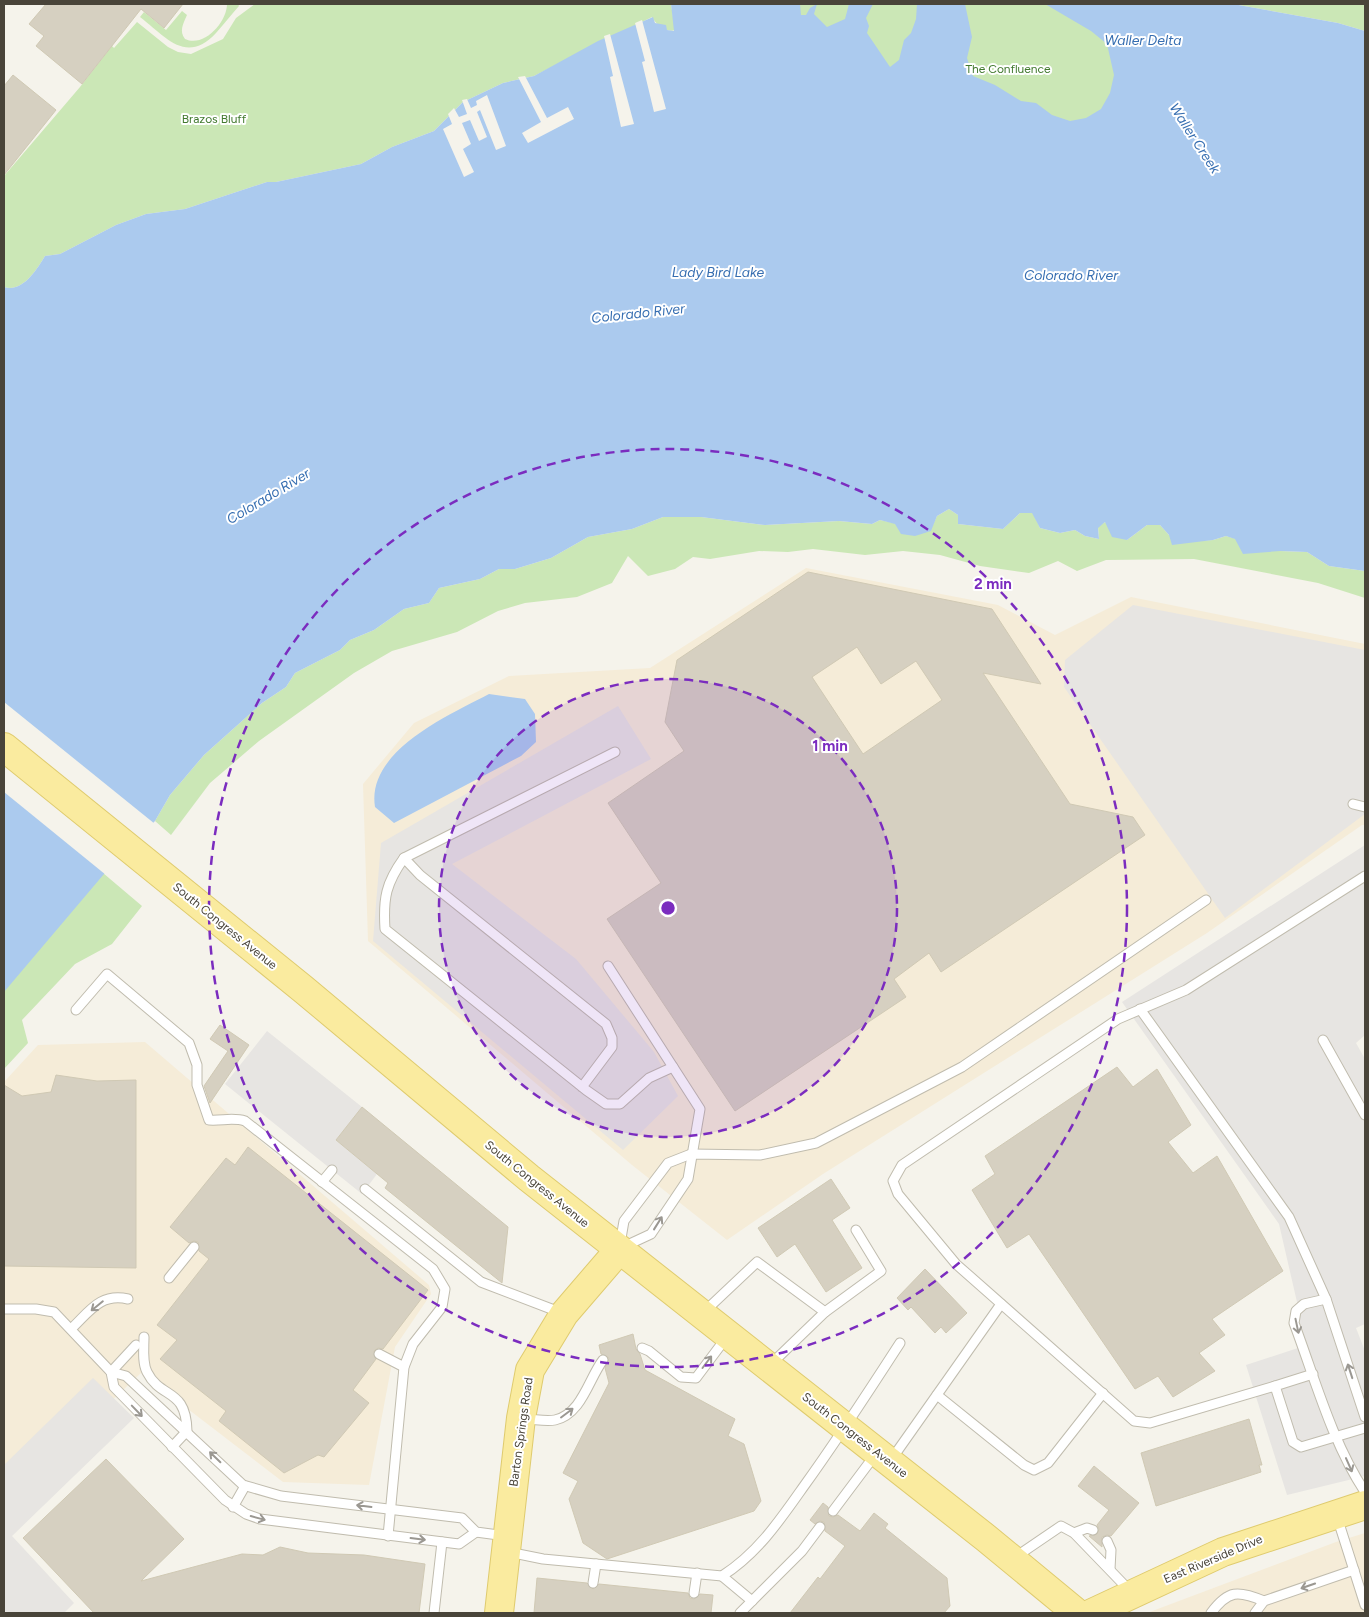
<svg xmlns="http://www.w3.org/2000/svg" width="1369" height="1617" font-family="Figtree,sans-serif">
  <rect width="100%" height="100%" fill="#f5f3eb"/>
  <g fill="#f5ecd8">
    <polygon points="806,568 998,605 1055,635 1131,597 1365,644 1365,825 1362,825 1207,933 823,1174 727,1240 632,1165 368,941 363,784 414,723 509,676 650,668"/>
    <polygon points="145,1042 429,1285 431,1294 395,1347 369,1485 283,1482 141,1373 4,1503 4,1082 38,1045"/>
    <polygon points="1365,1533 1365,1613 1147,1613 1336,1542"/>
  </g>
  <g fill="#cbe7b6">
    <path d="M227 4H238L239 6C231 15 224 24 216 33 186 65 166 37 140 17L144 12 166 30 182 11 187 15C183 24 179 31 185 39 204 48 227 22 227 4Z"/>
    <path d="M255 4H671L675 30C667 33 656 25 652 17L534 76 503 83 463 102 434 131 392 147 361 164 276 182H267L185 209 146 214 116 225 60 254 45 256C37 269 23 293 4 287V176L80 87 112 46 114 48 137 22 168 47 178 52 191 54 223 39 236 18Z"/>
    <polygon points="799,4 1214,4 1165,134 833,135 798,26"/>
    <polygon points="1233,4 1365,4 1365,31 1338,23"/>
    <polygon points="949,509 958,515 958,524 1003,529 1020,513 1033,513 1040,528 1060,533 1075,530 1085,536 1099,539 1098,527 1105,522 1127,540 1147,525 1160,525 1169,535 1196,541 1213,540 1226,536 1280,551 1307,552 1329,566 1365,571 1365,598 1318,583 1194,559 1106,560 1077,571 1058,561 1029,573 980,566 940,555 903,551 865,555 813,549 788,552 759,551 710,559 693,557 675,569 648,576 628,556 612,583 577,597 525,603 498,611 457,632 392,651 354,673 259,741 210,783 171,835 155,821 170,795 204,755 262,703 286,687 295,673 340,650 350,640 374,630 404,609 429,603 439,588 480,579 499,569 515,569 551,558 588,537 632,529 663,517 701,517 765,525 839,521 872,524 880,520 930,531 937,516"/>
    <polygon points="103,873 142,906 112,944 75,964 22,1020 28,1043 4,1069 4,981"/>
  </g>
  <g fill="#e7e5e2">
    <polygon points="1133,605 1365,650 1365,814 1225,918 1064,687 1065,660"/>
    <polygon points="618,706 651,759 452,864 576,959 654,1052 678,1096 623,1150 373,941 381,843"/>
    <polygon points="1365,845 1365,1035 1356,1043 1365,1059 1365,1324 1356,1328 1365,1351 1365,1476 1287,1495 1246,1365 1301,1347 1297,1302 1279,1224 1122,1002"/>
    <polygon points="267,1031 362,1107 336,1140 377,1174 362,1194 225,1084"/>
    <polygon points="93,1378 134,1418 12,1536 74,1603 64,1613 4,1613 4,1465"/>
  </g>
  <g fill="#abcaee">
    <path d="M671 4H800L801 15H806L810 8 817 4 814 14 827 27 845 19 849 4H873L866 18 869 26 867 33 890 67 899 60 904 40 911 33 916 19 917 4H965L972 37 967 58 973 76 995 85 1021 101 1036 103 1052 115 1070 121 1086 118 1101 109 1110 93 1114 75 1107 44 1091 31 1045 4H1233L1338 23 1365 31V571L1329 566 1307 552 1280 551 1243 554 1235 539 1226 536 1213 540 1172 545 1169 535 1160 525H1147L1127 540 1112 537 1105 522 1098 528 1099 539 1085 536 1075 530 1060 533 1040 528 1032 513H1020L1003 529 958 524V515L949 509 937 516 931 531 915 536 901 534 895 524 880 520 872 524 839 521 765 525 701 517H663L632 529 588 537 551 558 515 569H499L480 579 439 588 429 603 404 609 374 630 350 640 340 650 295 673 286 687 262 703 204 755 170 795 155 821 104 874 4 992V287C23 293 37 269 45 256L60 254 116 225 146 214 185 209 267 182H276L361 164 392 147 434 131 463 102 503 83 534 76 598 41 653 17 655 23 666 25 667 30 674 31Z"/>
    <path d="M489 694 525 699 535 714 536 742 521 756 394 823 375 807C366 751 449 715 489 694Z"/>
  </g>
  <g fill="#f5f3eb">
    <polygon points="642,20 666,109 654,112 642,62 645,61 635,23"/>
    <polygon points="610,34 634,124 621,127 610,77 613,76 604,36"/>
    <polygon points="525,76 547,118 568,107 574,119 528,143 522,133 541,122 518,77"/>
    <polygon points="487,95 506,146 496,150 480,110 477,112 487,137 479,141 470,120 462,123 471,144 463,149 474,172 464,177 443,129 452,124 448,114 454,108 459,117 467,114 462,100 467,99 471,108 477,105 476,101"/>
    <polygon points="4,702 155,824 106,875 4,792"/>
  </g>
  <g fill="#d6d0c1" stroke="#d0c9b4" fill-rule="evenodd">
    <polygon points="46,4 183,4 164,28 141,9 82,84 36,46 44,36 29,24"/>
    <polygon points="13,75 56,110 4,175 4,86"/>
    <path d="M808 572 992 609 1041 684 983 673 1070 804 1133 817 1145 835 941 972 929 953 894 979 906 997 735 1111 607 919 661 883 608 803 684 751 665 722 677 660ZM857 647 881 684 916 661 942 700 863 754 812 677Z"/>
    <polygon points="220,1025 249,1045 210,1103 204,1086 228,1051 210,1039"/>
    <polygon points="1117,1067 1133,1087 1157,1069 1191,1125 1168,1142 1193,1173 1217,1156 1283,1271 1212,1319 1225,1335 1199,1353 1215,1371 1173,1397 1158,1376 1135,1389 1029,1234 1007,1248 972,1190 995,1174 985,1156"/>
    <polygon points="56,1075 97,1081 136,1080 136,1268 4,1266 4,1085 22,1096 51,1092"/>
    <polygon points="362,1107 508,1227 502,1283 385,1188 388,1183 336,1140"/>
    <polygon points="248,1147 428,1290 383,1349 378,1348 374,1351 376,1359 353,1390 369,1403 324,1457 318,1455 284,1473 219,1421 226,1411 160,1359 177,1340 157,1325 209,1259 199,1251 198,1242 194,1241 189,1243 170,1227 226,1158 235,1165"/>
    <polygon points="831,1179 850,1208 832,1220 862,1268 826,1292 795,1244 777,1257 758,1228"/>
    <polygon points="925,1269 967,1313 946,1333 941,1327 935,1333 911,1307 908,1310 897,1298"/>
    <polygon points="633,1334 636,1349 640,1354 645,1370 735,1419 728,1436 744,1444 761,1501 754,1511 607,1559 583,1543 569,1499 578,1481 563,1473 609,1383 605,1368 609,1358 601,1354 599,1345"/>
    <polygon points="1249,1419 1262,1465 1259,1465 1261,1472 1156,1506 1141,1453"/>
    <polygon points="106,1459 184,1539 141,1581 242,1554 263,1555 280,1547 308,1553 364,1555 425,1564 419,1613 94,1613 23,1538"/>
    <polygon points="1094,1466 1139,1503 1111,1536 1107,1535 1102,1537 1102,1547 1089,1536 1097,1534 1099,1529 1097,1525 1109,1510 1078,1486"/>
    <polygon points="823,1503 828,1507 829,1516 833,1517 838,1515 860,1531 874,1513 888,1524 885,1528 947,1578 950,1606 944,1613 790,1613 818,1577 820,1579 845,1546 825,1531 824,1522 820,1521 815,1524 810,1520"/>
    <polygon points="537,1578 587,1583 593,1589 599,1584 688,1593 690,1598 694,1599 700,1594 713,1595 711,1613 534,1613"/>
  </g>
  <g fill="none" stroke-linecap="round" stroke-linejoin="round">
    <defs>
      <g id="lane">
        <polyline points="1353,804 1365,807"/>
        <polyline points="404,858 615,752"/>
        <polyline points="608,966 700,1109 688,1179 651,1234 623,1247"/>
        <polyline points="1140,1009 1289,1217 1326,1299 1365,1417"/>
        <path d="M76 1010 107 974 189 1043 197 1065V1085L209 1120C222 1121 233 1117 245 1121L433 1269 445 1289 442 1307 413 1344 404 1367 388 1536"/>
        <polyline points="1323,1040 1365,1115"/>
        <path d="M582 1087 612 1047V1038L606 1024 420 875 404 858C386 883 383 898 385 929L586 1090 606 1104H620L649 1078 673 1067"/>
        <polyline points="322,1182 332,1170"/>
        <polyline points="365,1189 481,1282 562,1313"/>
        <polyline points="620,1244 624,1221 668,1163 691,1154 760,1155 816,1143 962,1067 1206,900"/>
        <polyline points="169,1278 194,1247"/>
        <path d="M1326 1299 1304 1304 1296 1311 1294 1323C1315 1379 1332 1442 1365 1492"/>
        <polyline points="4,1309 36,1309 54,1312 111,1372 114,1387 225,1500 246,1514 260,1519 459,1544 476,1532"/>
        <polyline points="704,1312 757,1262 825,1312"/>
        <path d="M71 1329C90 1311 100 1293 128 1299"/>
        <path d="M144 1337C144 1348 142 1362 147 1372 161 1400 186 1387 187 1431L172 1447"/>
        <polyline points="642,1348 649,1351 681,1377 696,1378 726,1338"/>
        <polyline points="379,1354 404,1367"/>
        <polyline points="770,1365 825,1312 881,1271 856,1230"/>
        <polyline points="111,1372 126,1376 243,1485 281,1496 462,1518 476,1532 506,1536"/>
        <polyline points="111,1372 136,1345"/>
        <polyline points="1313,1374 1275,1386 1293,1442 1301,1447 1365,1428"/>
        <polyline points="1275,1386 1150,1423 1134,1421 956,1264 898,1194 893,1181 902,1165 1118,1019 1186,990 1365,876"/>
        <polyline points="937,1395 1024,1465 1034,1470 1048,1463 1103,1393"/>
        <path d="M524 1419C534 1419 546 1422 555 1420 582 1414 589 1378 603 1360"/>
        <polyline points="891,1460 1001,1304"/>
        <polyline points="233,1507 245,1486"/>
        <polyline points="833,1511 875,1455"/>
        <polyline points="1337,1517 1365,1605"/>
        <polyline points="1074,1533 1087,1528 1093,1530"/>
        <polyline points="1107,1541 1111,1550 1110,1569"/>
        <path d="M508 1552 543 1559 722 1576C758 1553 780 1520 804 1486 838 1439 869 1391 900 1343"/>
        <polyline points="1014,1558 1061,1526 1074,1533 1131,1592"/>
        <polyline points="722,1576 752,1601"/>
        <polyline points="593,1583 596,1564"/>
        <polyline points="694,1593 697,1573"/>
        <polyline points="434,1613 442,1542"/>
        <polyline points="740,1613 802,1551 820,1527"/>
        <path d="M1211 1613C1228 1590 1238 1590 1264 1601"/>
        <polyline points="1255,1613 1264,1601 1354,1570"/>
      </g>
      <g id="primary">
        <polyline points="4,747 303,989 529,1178 986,1538 1077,1613"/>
        <polyline points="499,1613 521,1418 530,1370 564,1314 619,1250"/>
        <polyline points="1092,1613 1223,1552 1365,1505"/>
      </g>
    </defs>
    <use href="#lane" stroke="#c0bcae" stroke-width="11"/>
    <use href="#primary" stroke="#dfcb6e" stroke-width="30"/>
    <use href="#lane" stroke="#fff" stroke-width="9"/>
    <use href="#primary" stroke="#faeb9f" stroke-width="28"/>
  </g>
  <defs><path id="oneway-shaft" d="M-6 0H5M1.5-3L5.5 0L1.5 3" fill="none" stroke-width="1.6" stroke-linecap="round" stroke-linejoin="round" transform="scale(1.25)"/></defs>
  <g stroke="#9b9892">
    <use href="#oneway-shaft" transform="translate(658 1223) rotate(-58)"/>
    <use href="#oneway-shaft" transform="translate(97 1306) rotate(141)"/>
    <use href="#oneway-shaft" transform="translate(1297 1326) rotate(78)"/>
    <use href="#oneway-shaft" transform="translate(707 1362) rotate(-53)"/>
    <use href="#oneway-shaft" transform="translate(1350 1371) rotate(-108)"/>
    <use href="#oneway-shaft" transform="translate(137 1411) rotate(46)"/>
    <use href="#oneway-shaft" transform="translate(567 1413) rotate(-37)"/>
    <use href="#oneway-shaft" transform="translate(215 1457) rotate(-136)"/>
    <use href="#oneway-shaft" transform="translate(1349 1465) rotate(66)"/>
    <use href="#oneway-shaft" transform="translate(364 1506) rotate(-173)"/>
    <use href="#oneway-shaft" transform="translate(258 1518) rotate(15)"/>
    <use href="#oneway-shaft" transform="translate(418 1539) rotate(7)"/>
    <use href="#oneway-shaft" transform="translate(1308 1586) rotate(161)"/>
  </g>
  <circle cx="668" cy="908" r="229" fill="#7b2cbf" fill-opacity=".12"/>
  <g fill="none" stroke="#7b2cbf" stroke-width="2.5" stroke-dasharray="9 6">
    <circle cx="668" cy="908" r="229"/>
    <circle cx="668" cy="908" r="459"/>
  </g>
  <g text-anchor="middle" stroke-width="4" stroke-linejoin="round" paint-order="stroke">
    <g font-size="12" fill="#41792e" stroke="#fff">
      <text x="1008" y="73">The Confluence</text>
      <text x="214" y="123">Brazos Bluff</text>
    </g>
    <g font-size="12" fill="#494439" stroke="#fff">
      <text transform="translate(225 926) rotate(39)" y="4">South Congress Avenue</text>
      <text transform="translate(537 1184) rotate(39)" y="4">South Congress Avenue</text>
      <text transform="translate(521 1432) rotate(-82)" y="4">Barton Springs Road</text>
      <text transform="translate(855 1435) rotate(38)" y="4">South Congress Avenue</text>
      <text transform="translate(1213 1559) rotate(-23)" y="4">East Riverside Drive</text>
    </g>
    <g font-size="14" font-style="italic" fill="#366eb1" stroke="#fff">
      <text x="1143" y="45">Waller Delta</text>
      <text transform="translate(1195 138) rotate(57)" y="5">Waller Creek</text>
      <text x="718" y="277">Lady Bird Lake</text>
      <text x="1071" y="280">Colorado River</text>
      <text transform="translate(638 313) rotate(-6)" y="5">Colorado River</text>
      <text transform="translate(268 496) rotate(-31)" y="5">Colorado River</text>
    </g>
  </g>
  <circle cx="668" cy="908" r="8" fill="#7b2cbf" stroke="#fff" stroke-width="2.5"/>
  <g font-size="15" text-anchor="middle" font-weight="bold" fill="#7b2cbf" stroke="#fff" stroke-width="4" stroke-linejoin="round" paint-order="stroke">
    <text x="993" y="589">2 min</text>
    <text x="830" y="751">1 min</text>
  </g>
  <rect width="1369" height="1617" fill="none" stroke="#494439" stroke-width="10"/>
</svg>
